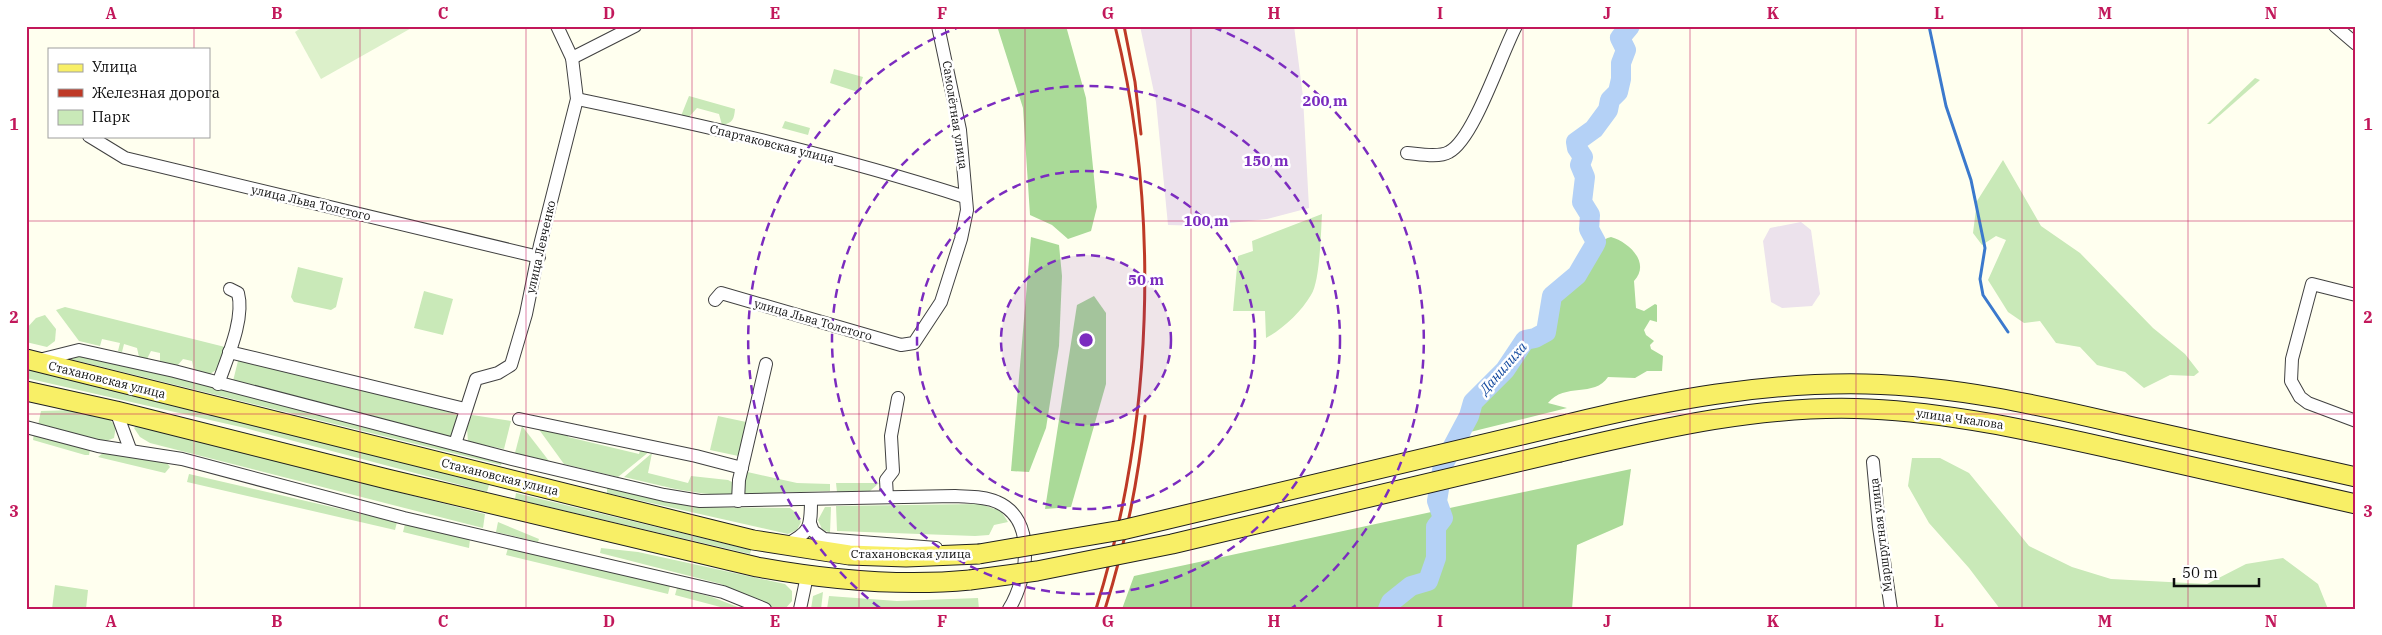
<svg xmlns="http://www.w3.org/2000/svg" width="2382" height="635" font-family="'IBM Plex Serif',serif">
  <rect width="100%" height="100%" fill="#ffffef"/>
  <g fill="#ece2ec">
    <polygon points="1140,26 1294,26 1303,97 1309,208 1267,219 1202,226 1168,225 1156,102"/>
    <polygon points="1801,222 1811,230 1820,294 1812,306 1782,308 1771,302 1763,241 1770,228"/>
  </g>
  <g fill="#c9e9b8">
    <polygon points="834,69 863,77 858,92 830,83"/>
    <polygon points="2255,78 2260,80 2210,124 2207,124"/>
    <path d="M689 96 735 109C734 119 733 123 722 125L719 114 697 108 688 118 681 116Z"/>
    <polygon points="785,121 810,128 808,135 782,128"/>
    <polygon points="2003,160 2041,226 2080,253 2153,328 2185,354 2199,372 2194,376 2170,375 2144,388 2125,372 2097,365 2080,347 2056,343 2040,321 2024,323 2008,312 1988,280 2006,240 1996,236 1982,245 1973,233 1977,201"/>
    <path d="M1322 214C1321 231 1320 282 1311 295 1301 312 1283 329 1266 338L1265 311H1233L1238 256 1253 251 1252 241Z"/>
    <polygon points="298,267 343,278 336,307 331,310 294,302 291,297"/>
    <polygon points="424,291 453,299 443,335 414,328"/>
    <polygon points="65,307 225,347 219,368 210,374 194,371 192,361 183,359 177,366 160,362 160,353 151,351 147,359 139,357 137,348 124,344 122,352 118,351 120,343 102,339 100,346 79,341 56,310"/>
    <polygon points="45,315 56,329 55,341 47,347 26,342 26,329 36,318"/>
    <polygon points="80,354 503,458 501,465 62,357"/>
    <polygon points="239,357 460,415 454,435 450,437 233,381"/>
    <polygon points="26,369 223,416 489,485 487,492 245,428 26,378"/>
    <polygon points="76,410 108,418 116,426 114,438 106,441 38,425 41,411"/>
    <polygon points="472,415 511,421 504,449 468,442 467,428"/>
    <polygon points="718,416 751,423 743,457 710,450"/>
    <polygon points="535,424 570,429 568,437 639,454 642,444 655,447 618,477 564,464"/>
    <polygon points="136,426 485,514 483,528 150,443 140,437 134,428"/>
    <polygon points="522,426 549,461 515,453"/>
    <polygon points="34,433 90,450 89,455 85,455 33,440"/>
    <polygon points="103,453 167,463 170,467 165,473 98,457"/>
    <path d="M652 453 648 473 688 483 691 476 728 480 734 483 733 495C696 496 659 485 624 477Z"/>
    <polygon points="1912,458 1940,458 1969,473 2029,546 2072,567 2111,579 2207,584 2246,564 2283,558 2318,584 2328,609 2000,609 1969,568 1929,523 1908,486"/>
    <polygon points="743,471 797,483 830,484 830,491 742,494"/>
    <polygon points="189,474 397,522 395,530 187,482"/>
    <polygon points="836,483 879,483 870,491 837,492"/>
    <polygon points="607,487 694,507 790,508 798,514 801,522 797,530 788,534 607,493"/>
    <polygon points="516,493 751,550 750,554 515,499"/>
    <polygon points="980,504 1001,511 1008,522 994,525 989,535 975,536 837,531 836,506"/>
    <polygon points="825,507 831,507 830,533 822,529 818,520"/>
    <polygon points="498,522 539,539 538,542 496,532"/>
    <polygon points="405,524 470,539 469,548 403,532"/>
    <polygon points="508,548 670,586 668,594 506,555"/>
    <polygon points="601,548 638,552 785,584 792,591 792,601 785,609 774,608 721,584 600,553"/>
    <polygon points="55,585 88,590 86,609 52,609"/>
    <polygon points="677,588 712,597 743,609 728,609 675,595"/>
    <polygon points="823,592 821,609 811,609 813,596"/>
    <polygon points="829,596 897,601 978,598 979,609 827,609"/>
  </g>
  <g fill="#aada98">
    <polygon points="997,26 1066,26 1086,98 1097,207 1091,231 1068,239 1052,225 1030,215 1023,108"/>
    <polygon points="1031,237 1059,245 1062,276 1059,346 1046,428 1029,472 1011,471"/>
    <path d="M1611 237C1629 242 1651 263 1634 281L1636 308 1644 311 1655 304 1657 305V322L1650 320 1644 330 1646 335 1654 341 1650 345 1651 349 1663 356 1662 371H1647L1635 378 1608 377C1594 398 1565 382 1548 403L1567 408 1462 434 1472 416 1475 402 1509 370 1527 342 1547 337C1555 325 1549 311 1555 299 1559 289 1571 285 1578 278 1586 271 1589 262 1598 255 1598 247 1601 239 1611 237Z"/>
    <polygon points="1094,296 1106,313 1106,384 1071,507 1045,509 1077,305"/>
    <polygon points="1631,469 1623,525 1577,545 1572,609 1122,609 1134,576"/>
  </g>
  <polygon fill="#dcf0ca" points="304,26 415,26 321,79 295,32"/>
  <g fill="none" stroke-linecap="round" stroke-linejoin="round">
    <polyline stroke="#3b79cd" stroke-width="3" points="1929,26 1946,106 1971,180 1985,248 1980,279 1983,295 2008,332"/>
    <polyline stroke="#b4d1f6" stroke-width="20" points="1388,609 1391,602 1411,586 1428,581 1436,558 1436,527 1443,518 1437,501 1443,465 1469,416 1473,402 1505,370 1525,340 1535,338 1546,332 1552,296 1577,275 1594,246 1596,242 1589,229 1590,215 1582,202 1585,177 1580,165 1583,157 1577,148 1576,142 1594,129 1608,110 1610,100 1618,92 1621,79 1621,63 1626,50 1620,38 1630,26"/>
    <defs>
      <g id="street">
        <polyline points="2335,26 2356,44"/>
        <polyline points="572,58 635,26"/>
        <path d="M577 99C707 126 838 156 965 197"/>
        <polyline points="89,136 125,158 539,257"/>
        <path d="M1407 153C1419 154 1439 158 1449 152 1474 139 1501 54 1516 26"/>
        <polyline points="2356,295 2312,284 2292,359 2291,381 2300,397 2308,403 2356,421"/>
        <polyline points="715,300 721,293 901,345 914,343 941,302 961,239 967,210 960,130 938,26"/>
        <polyline points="229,352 465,409"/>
        <path d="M39 360 79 350 174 371 508 458 664 495 700 501 955 496C968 497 984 496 997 502 1037 519 1028 578 1009 609"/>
        <path d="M218 384C227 358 245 319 238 293L230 289"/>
        <polyline points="116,411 130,449"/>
        <polyline points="519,419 696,456 742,468"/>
        <polyline points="26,427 98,446 182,459 404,518 723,592 765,609"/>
        <polyline points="455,444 476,379 498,373 511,365 526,314 540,245 577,99 572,58 557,26"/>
        <polyline points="1873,462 1879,527 1891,609"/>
        <polyline points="887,497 886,480 893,471 891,436 898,398"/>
        <polyline points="738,501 739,480 766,364"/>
        <polyline points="810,523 813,531 824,539 936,548"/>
        <path d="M785 545C811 532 811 527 811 499"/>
        <polyline points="800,609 807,576"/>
      </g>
      <g id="primary">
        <polyline points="26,359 753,540 849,555 906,557 979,554"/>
        <path d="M26 391 116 411 387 479 757 567C828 580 898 587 970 580"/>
        <path d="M1568 424C1667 400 1763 382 1866 384 1954 386 2039 405 2124 425 2201 442 2278 460 2356 477"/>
        <path d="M1560 452C1662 428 1764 404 1869 409 1954 413 2036 432 2118 450 2197 468 2276 486 2356 504"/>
      </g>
    </defs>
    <use href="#street" stroke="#414141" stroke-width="14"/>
    <use href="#primary" stroke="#1f1f1f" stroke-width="21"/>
    <use href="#street" stroke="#fff" stroke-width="12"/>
    <use href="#primary" stroke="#f8ef66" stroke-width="19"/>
    <g stroke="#be3926" stroke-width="3">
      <polyline points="1124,26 1135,82 1141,134"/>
      <path d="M1096 609C1153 426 1161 213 1115 26"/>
      <path d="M1105 609C1125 546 1138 481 1145 416"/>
    </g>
    <defs>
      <g id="primary-bridge">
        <polyline points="979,554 1122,530 1568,424"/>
        <polyline points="970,580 1037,571 1172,544 1560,452"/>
      </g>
    </defs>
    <use href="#primary-bridge" stroke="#1f1f1f" stroke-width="21" stroke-linecap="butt"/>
    <use href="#primary-bridge" stroke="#f8ef66" stroke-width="19"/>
  </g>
  <path fill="none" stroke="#c2185b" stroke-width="1" stroke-opacity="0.55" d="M194 26V49M360 26V609M526 26V609M692 26V609M859 26V609M1025 26V609M1191 26V609M1357 26V609M1523 26V609M1690 26V609M1856 26V609M2022 26V609M2188 26V609M194 136V609M26 221H2356M26 414H2356"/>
  <circle cx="1086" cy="340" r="85" fill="#7b2cbf" fill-opacity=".12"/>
  <g fill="none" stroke="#7b2cbf" stroke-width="2.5" stroke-dasharray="9 6">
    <circle cx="1086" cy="340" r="85"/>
    <circle cx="1086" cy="340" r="169"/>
    <circle cx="1086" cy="340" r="254"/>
    <path d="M880 608A338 338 0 0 1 959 27M1213 27A338 338 0 0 1 1292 608"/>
  </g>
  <g text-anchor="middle" stroke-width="5" stroke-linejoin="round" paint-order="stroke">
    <g font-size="12" fill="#0e0e0e" stroke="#fff">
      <text transform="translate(955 115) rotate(81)" y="4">Самолётная улица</text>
      <text transform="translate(772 144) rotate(14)" y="4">Спартаковская улица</text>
      <text transform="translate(311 203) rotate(13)" y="4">улица Льва Толстого</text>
      <text transform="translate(541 247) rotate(-77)" y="4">улица Левченко</text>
      <text transform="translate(813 320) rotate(16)" y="4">улица Льва Толстого</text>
      <text transform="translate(107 380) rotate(14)" y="4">Стахановская улица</text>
      <text transform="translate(1960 419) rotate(8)" y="4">улица Чкалова</text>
      <text transform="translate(500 477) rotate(14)" y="4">Стахановская улица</text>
      <text transform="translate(1881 535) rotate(-97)" y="4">Маршрутная улица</text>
      <text x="911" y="558">Стахановская улица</text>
    </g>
    <g font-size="14" font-style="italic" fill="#174ca0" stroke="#fff">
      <text transform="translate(1503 368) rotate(-49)" y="5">Данилиха</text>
    </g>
  </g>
  <circle cx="1086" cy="340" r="8" fill="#7b2cbf" stroke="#fff" stroke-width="2.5"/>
  <g font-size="15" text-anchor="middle" font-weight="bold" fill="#7b2cbf" stroke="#fff" stroke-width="5" stroke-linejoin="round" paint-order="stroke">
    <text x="1325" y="106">200 m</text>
    <text x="1266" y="166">150 m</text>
    <text x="1206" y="226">100 m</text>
    <text x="1146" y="285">50 m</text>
  </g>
  <rect width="2382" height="635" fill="none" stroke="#ffffff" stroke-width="55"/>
  <rect x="48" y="48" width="162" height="90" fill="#ffffff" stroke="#9f9f9f"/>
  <rect x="58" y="64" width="25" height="8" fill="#f8ef66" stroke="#9f9f9f"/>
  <text x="92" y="72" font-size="15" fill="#0e0e0e">Улица</text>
  <rect x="58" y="89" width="25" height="8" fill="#be3926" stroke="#9f9f9f"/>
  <text x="92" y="98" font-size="15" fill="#0e0e0e">Железная дорога</text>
  <rect x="58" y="110" width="25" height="15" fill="#c9e9b8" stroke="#9f9f9f"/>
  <text x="92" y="122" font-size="15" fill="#0e0e0e">Парк</text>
  <path d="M2174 578v8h85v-8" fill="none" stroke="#0e0e0e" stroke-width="2.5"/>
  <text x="2182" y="578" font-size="15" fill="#0e0e0e" stroke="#ffffff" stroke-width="4" paint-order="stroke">50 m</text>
  <rect x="28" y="28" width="2326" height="580" fill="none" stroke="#c2185b" stroke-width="2"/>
  <g font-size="16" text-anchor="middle" font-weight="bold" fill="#c2185b">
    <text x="111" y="19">A</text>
    <text x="277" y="19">B</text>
    <text x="443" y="19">C</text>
    <text x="609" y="19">D</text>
    <text x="775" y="19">E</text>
    <text x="942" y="19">F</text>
    <text x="1108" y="19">G</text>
    <text x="1274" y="19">H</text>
    <text x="1440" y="19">I</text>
    <text x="1607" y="19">J</text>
    <text x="1773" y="19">K</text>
    <text x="1939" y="19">L</text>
    <text x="2105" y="19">M</text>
    <text x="2271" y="19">N</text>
    <text x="14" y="130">1</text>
    <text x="2368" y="130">1</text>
    <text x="14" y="323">2</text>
    <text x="2368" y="323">2</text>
    <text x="14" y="517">3</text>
    <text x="2368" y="517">3</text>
    <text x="111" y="627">A</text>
    <text x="277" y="627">B</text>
    <text x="443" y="627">C</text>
    <text x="609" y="627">D</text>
    <text x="775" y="627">E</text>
    <text x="942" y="627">F</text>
    <text x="1108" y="627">G</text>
    <text x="1274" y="627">H</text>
    <text x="1440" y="627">I</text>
    <text x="1607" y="627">J</text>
    <text x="1773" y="627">K</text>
    <text x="1939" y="627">L</text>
    <text x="2105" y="627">M</text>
    <text x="2271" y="627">N</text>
  </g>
</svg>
